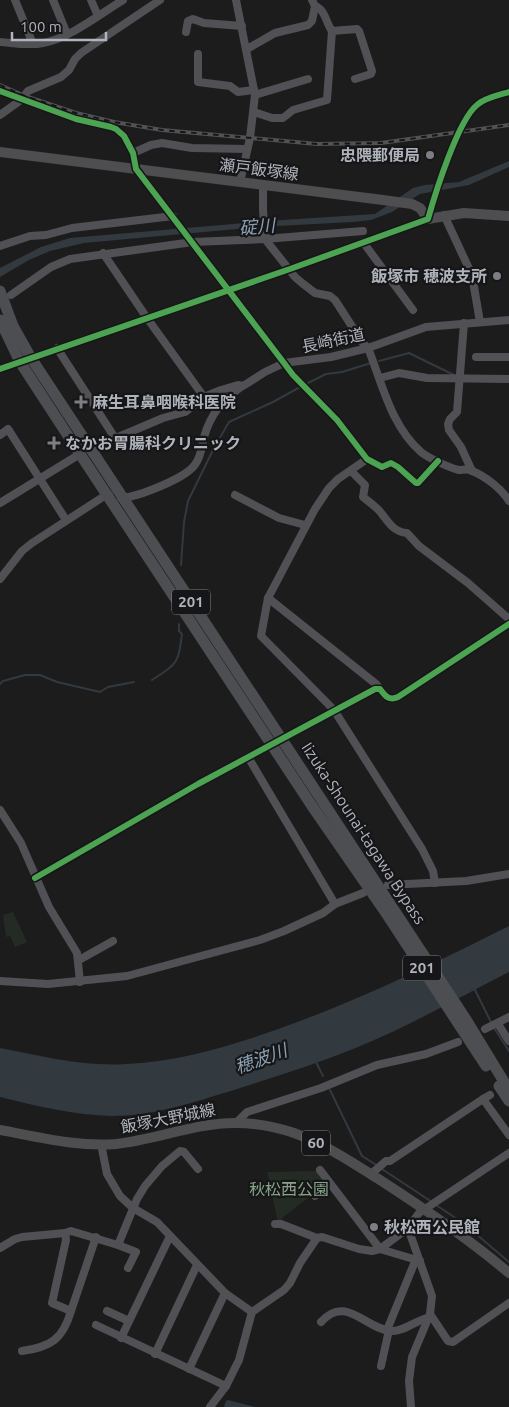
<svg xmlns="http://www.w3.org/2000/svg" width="509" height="1407" font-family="Ubuntu,'Noto Sans JP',sans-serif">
  <rect width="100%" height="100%" fill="#1c1c1c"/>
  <g fill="#242b25">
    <polygon points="13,912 27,942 15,947 10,936 6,937 3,915"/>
    <polygon points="319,1171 327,1183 282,1218 281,1222 278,1222 267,1172"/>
  </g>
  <g fill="#32393f">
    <polygon points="509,161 509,167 469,185 420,194 392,212 371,220 353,222 258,227 84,243 50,251 29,260 0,277 0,268 2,267 41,247 70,238 267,221 375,214 413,188 425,185 459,182"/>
    <path d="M509 926V972C458 998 406 1028 353 1049 314 1065 274 1077 234 1090 194 1102 155 1116 112 1116 75 1115 36 1106 0 1097V1048C41 1056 85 1067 127 1064 181 1061 231 1046 281 1028 360 1000 435 963 509 926Z"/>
    <polygon points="228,1400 255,1407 224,1407 226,1401"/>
  </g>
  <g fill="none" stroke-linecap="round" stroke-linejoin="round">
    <g stroke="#32393f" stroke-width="2">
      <polyline points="379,361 409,353 454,375"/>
      <polyline points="308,383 326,374 342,372 371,363"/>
      <polyline points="181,565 184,522 188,501 213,450 229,422 273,402 302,386"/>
      <path d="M152 680C178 663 178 664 182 634L179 631V624"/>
      <polyline points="0,684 3,681 25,675 40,675 57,682 100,692 108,687 134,682"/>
      <polyline points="474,988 492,1024"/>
      <polyline points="494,1028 509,1051"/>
      <polyline points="315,1060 323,1076"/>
      <polyline points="330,1090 362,1156 378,1166"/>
      <polyline points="382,1169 432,1202"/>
      <polyline points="436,1205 463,1223 509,1262"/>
    </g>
    <g stroke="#515155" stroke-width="8">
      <polyline points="15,0 33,44"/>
      <polyline points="53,0 67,34"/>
      <polyline points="91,0 98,16"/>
      <polyline points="236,0 255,95 250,138 240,182"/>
      <path d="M315 6C325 9 326 23 332 31L357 29 359 31 372 71 371 74 355 79"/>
      <polyline points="186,32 188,21 193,19 204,23 242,26"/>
      <path d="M0 42C14 43 29 46 43 43 70 38 100 14 123 0"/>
      <polyline points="247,49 275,33 308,25 312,21 315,6 312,0"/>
      <polyline points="198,54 198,82 230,86 238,92 254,90"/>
      <polyline points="0,91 76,119 111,127 116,129 124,136 133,153 136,169 284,363 293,375 337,420 367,459 382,467 391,463 398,467 416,483 418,483 438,461"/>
      <polyline points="255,95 308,79"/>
      <polyline points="254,112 272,118 283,118 293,110 327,100 332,31"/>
      <polyline points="0,115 21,100 28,91 61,77 69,70 75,59 81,53 160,0"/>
      <polyline points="133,153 151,145 162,143 192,148 247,149"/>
      <path d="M263 184V210L265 239 295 277 302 283 315 293 330 296 335 300 362 342 368 348C382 383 391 426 421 452 428 458 450 468 459 470 463 470 466 469 470 470 485 476 501 488 509 501"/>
      <polyline points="444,215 472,275 480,322"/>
      <polyline points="363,242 413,310"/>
      <polyline points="0,246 30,236 46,235 72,228 173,216"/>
      <polyline points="103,253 147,318 204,397"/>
      <polyline points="11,295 51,267 70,259 193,242 265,239 363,231"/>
      <polyline points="464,323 457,412 450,419 448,424 449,430 461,447 472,471"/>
      <polyline points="57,348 115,438"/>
      <polyline points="476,357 509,357"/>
      <path d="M0 369 290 269 428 219C435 194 458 120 477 105 484 98 499 95 509 92"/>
      <polyline points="380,378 399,373 427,378 509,379"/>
      <polyline points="0,435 8,429 66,520"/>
      <polyline points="90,449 163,418 185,412 204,397 221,390 238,385 243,386 265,372 284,363 331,357 368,348 426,327 509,320"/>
      <polyline points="367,459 338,479 329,488 315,509 268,598 261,636 334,710 422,849 433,871 435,883"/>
      <path d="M351 471 365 485 363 497C369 502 377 507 382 514 389 523 394 532 407 533L419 546 468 583 509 619"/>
      <polyline points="235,495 279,518 305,525"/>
      <path d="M121 498C137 497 188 478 196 463 201 456 202 446 204 437 211 413 222 401 242 386"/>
      <polyline points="0,503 80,454"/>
      <polyline points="0,579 22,551 32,543 106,495 109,495"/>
      <polyline points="268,598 376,684 380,689"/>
      <polyline points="248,757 335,904"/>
      <polyline points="0,810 21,843 49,907 77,953 80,982"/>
      <path d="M35 878 198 784 375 689H380C385 696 389 701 398 697L509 624"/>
      <polyline points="388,885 466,881 509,874"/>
      <polyline points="79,960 113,941"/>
      <polyline points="0,981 48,984 127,976 260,940 284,931 323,913 335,904 363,893"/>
      <polyline points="498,1024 509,1041"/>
      <polyline points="485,1029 509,1017"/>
      <polyline points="490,1095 483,1099 509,1135"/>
      <polyline points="237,1122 247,1112 321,1088 377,1065 426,1054 458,1042"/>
      <polyline points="101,1144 107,1174 120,1196 133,1208 157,1222 225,1293 252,1312"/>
      <polyline points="320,1170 380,1249 420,1261"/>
      <polyline points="371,1174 386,1161 390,1161 483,1099"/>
      <polyline points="315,1196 330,1184"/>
      <polyline points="275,1224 281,1224 317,1238"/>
      <polyline points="408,1228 432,1296 430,1314 412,1357 409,1381 411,1407"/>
      <polyline points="65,1233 66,1240 52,1303 71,1311 96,1237"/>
      <polyline points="118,1245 136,1252 128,1268"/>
      <polyline points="0,1248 15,1239 22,1237 65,1233 71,1231 118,1245 137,1199 145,1186 162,1166 180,1151 184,1152 198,1169"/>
      <polyline points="107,1311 129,1321"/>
      <polyline points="430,1314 448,1341 453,1342 509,1303"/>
      <path d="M321 1322C346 1294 365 1329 391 1331 403 1332 416 1320 428 1318"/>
      <polyline points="96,1325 226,1386"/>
      <polyline points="387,1330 416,1259"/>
      <polyline points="121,1338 170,1236"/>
      <path d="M22 1351C51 1347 63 1339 71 1311"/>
      <polyline points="155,1354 197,1265"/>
      <polyline points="381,1366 389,1330"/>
      <polyline points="189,1369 225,1293"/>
      <polyline points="210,1407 226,1386 239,1360 252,1312 284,1290 290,1283 300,1263 317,1238 322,1237 359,1249 372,1251 380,1249 408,1228 419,1213 509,1153"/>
    </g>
    <g stroke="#4e4e51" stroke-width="10">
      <polyline points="0,152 383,200 412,204 420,208 428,219 464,213 509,216"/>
      <path d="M0 1130C38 1137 77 1147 116 1144 156 1140 194 1123 235 1123 254 1123 276 1127 294 1133 325 1144 353 1163 380 1180 425 1209 469 1239 509 1273"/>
    </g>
    <g stroke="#4d4e51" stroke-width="11">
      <polyline points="0,291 13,326 31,358 467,1021 509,1090"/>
      <polyline points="0,320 20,362 80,454 312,806 384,910 486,1066"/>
      <polyline points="499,1086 509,1101"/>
    </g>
    <defs>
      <polyline id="rail" points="0,85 25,96 76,113 114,122 162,130 317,144 381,143 509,125"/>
    </defs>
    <use href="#rail" stroke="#525255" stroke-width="4"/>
    <use href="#rail" stroke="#161618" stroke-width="2" stroke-dasharray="5.5" stroke-linecap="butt"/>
    <defs>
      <g id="cycleway">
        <polyline points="0,91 76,119 111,127 116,129 124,136 133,153 136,169 284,363 293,375 337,420 367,459 382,467 391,463 398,467 416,483 418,483 438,461"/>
        <path d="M0 369 290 269 428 219C435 194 458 120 477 105 484 98 499 95 509 92"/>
        <path d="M35 878 198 784 375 689H380C385 696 389 701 398 697L509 624"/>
      </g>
    </defs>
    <use href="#cycleway" stroke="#161618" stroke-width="9"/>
    <use href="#cycleway" stroke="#4ca352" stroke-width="6"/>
  </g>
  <g fill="#7c7e83" stroke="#161618" stroke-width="2">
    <circle cx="430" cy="155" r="5"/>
    <circle cx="497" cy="276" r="5"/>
    <path d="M78.5 394.5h5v5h5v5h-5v5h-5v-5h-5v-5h5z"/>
    <path d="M51.5 435.5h5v5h5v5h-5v5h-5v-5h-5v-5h5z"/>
    <circle cx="374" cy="1227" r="5"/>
  </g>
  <g text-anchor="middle" stroke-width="4.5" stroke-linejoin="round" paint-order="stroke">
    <g fill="#161618" stroke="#81848a" stroke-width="1">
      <rect x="172" y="589.5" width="38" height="25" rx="4"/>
      <rect x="403" y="955.5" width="38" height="25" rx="4"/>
      <rect x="302" y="1130.5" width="28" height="25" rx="4"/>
    </g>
    <g font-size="15" font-weight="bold" fill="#afb3bb">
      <text x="191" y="607">201</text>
      <text x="422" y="973">201</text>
      <text x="316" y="1148">60</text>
    </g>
    <g font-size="16" font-weight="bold" fill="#afb3bb" stroke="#161618" text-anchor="start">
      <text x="420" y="161" text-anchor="end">忠隈郵便局</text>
      <text x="487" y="282" text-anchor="end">飯塚市 穂波支所</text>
      <text x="92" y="408">麻生耳鼻咽喉科医院</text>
      <text x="65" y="449">なかお胃腸科クリニック</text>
      <text x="384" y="1233">秋松西公民館</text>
    </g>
    <g font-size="16" fill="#afb3bb" stroke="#161618">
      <text transform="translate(259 169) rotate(7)" y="6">瀬戸飯塚線</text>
      <text transform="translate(333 340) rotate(-12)" y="6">長崎街道</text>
      <text transform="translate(364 833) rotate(57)" y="6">Iizuka-Shounai-tagawa Bypass</text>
      <text transform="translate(168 1118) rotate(-11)" y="6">飯塚大野城線</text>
    </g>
    <g font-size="16" fill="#88a489" stroke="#161618">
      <text x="289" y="1195">秋松西公園</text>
    </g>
    <g font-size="18" font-style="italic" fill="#8aa0b2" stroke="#161618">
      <text transform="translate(257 227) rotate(-5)" y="6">碇川</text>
      <text transform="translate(261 1059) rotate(-20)" y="6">穂波川</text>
    </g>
  </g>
  <path d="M12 32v8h94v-8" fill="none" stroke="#afb3bb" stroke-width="2.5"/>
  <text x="20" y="32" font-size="15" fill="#afb3bb" stroke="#161618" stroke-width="4" paint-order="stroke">100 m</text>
</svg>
